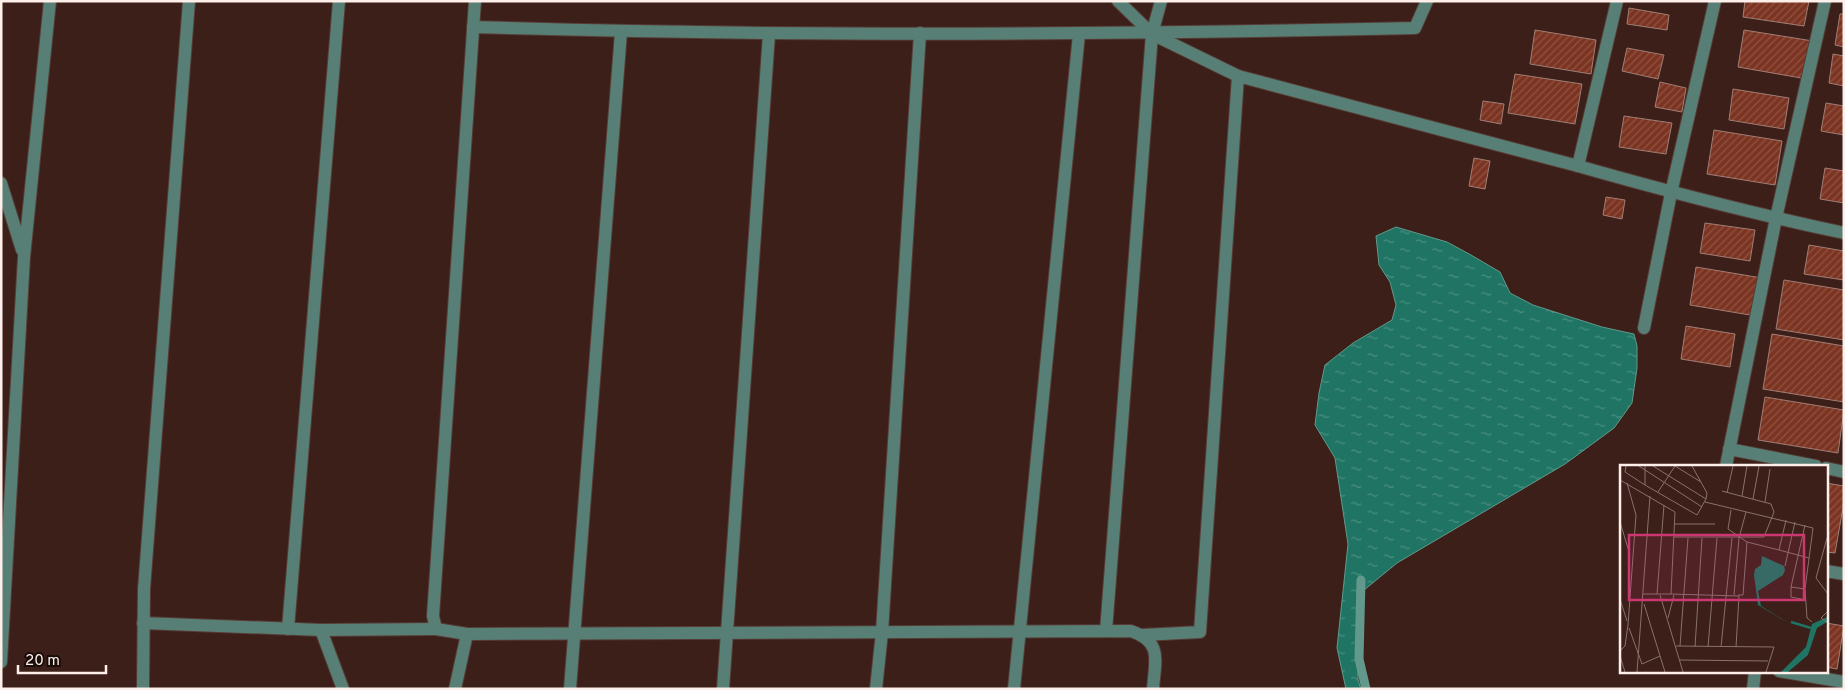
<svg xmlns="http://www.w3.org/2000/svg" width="1845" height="690" font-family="Overpass,sans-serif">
  <defs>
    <pattern id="water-ripples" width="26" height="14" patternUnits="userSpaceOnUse" patternTransform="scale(1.25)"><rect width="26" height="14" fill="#1f7463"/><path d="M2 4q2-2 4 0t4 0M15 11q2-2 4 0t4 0" fill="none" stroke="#4c8f81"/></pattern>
    <pattern id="building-hatch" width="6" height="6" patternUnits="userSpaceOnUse" patternTransform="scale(1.25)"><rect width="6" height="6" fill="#7c3422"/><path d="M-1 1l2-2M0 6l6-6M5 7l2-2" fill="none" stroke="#905242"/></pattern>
  </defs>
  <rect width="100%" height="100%" fill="#3b1f18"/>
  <polygon fill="url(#water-ripples)" stroke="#62998c" points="1396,227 1447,242 1471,255 1500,272 1510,293 1533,305 1602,327 1634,334 1637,346 1637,368 1632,403 1614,428 1565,464 1397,563 1358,595 1358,680 1361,689 1346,689 1337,648 1348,544 1335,458 1315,425 1319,393 1325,365 1353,343 1392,320 1396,305 1390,282 1379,265 1376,236"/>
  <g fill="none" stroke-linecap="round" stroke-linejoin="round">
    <polyline stroke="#62998c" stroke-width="9" points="1361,580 1359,659 1366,689"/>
  </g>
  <g fill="url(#building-hatch)" stroke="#a17e75">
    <polygon points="1745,1 1809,1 1804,26 1743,17"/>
    <polygon points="1629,8 1669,15 1667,30 1627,24"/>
    <polygon points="1840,14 1844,14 1844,47 1835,45"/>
    <polygon points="1535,30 1596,40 1591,74 1530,64"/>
    <polygon points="1744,30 1813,41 1807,79 1738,67"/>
    <polygon points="1627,48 1664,55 1658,79 1622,71"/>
    <polygon points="1833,54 1844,56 1844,86 1829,83"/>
    <polygon points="1515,74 1582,84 1575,124 1508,113"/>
    <polygon points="1660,82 1686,88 1682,112 1655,107"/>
    <polygon points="1733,89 1789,98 1784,129 1729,120"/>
    <polygon points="1483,101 1504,104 1501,124 1480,120"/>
    <polygon points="1826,103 1844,106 1844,135 1821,131"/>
    <polygon points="1624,116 1672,123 1666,154 1619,147"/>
    <polygon points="1714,130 1782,141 1775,185 1707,174"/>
    <polygon points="1474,158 1490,161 1485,189 1469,186"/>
    <polygon points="1825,168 1844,171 1844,203 1820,199"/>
    <polygon points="1606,197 1625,200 1622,219 1603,215"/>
    <polygon points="1705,223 1755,230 1750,261 1700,253"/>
    <polygon points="1809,245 1844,251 1844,280 1804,274"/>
    <polygon points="1696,267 1762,278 1756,316 1690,305"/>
    <polygon points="1784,280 1844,290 1844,340 1776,329"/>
    <polygon points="1686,326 1735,334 1730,367 1681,359"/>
    <polygon points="1772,334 1844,346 1844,402 1763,389"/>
    <polygon points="1765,397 1844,410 1838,453 1758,440"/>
    <polygon points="1826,483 1844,486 1844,502 1835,553 1826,552"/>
    <polygon points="1826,623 1844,626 1837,669 1826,667"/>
  </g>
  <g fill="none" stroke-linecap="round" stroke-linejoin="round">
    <defs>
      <g id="minor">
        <path d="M475 1 433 616 436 629 467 634 1131 631C1163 642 1155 660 1153 689"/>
        <polyline points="1118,1 1152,34 1238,76"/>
        <path d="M1617 1 1578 166C1666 191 1754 214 1844 233"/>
        <path d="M473 27C787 37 1101 35 1415 28L1427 1"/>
        <polyline points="1,183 22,250"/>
        <polyline points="1644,328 1671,193 1715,1"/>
        <polyline points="1729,449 1816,466"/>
        <polyline points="1726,466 1776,218 1825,1"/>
        <polyline points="1826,468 1844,472"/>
        <polyline points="1826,571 1844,574"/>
        <polyline points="143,623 321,630 436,629"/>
        <polyline points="288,629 339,1"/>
        <polyline points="321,630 343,689"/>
        <polyline points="1106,631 1152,34 1161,1"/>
        <polyline points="1142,635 1200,632 1238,76 1578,166"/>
        <polyline points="1,662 24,257 50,1"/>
        <polyline points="1779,671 1844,682"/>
        <polyline points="143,689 144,589 189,1"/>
        <polyline points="455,689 467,634"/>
        <polyline points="570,689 621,32"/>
        <polyline points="723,689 769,34"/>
        <polyline points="876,689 882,632 920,33"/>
        <polyline points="1014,689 1079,34"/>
        <polyline points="1753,689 1755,671"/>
      </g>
    </defs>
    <use href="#minor" stroke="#563c36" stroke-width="14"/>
    <use href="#minor" stroke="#587f75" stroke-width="12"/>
  </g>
  <g transform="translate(1620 465)">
    <rect width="208" height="208" fill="#3b1f18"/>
    <path d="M142 91 164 101 165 105 163 110 138 126 141 141 170 159 138 140 134 110 135 104 141 100ZM207 152V157L197 163 188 190 168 207H161L186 182 192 159Z" fill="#1f7463"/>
    <path fill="none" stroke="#1f7463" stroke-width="2.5" d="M171 157 191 163"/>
    <path fill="none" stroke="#89726c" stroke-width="1" d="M6 1 5 7 25 20M19 1 82 42M25 1V20L77 50 86 34 33 1M55 1 81 17M72 1 87 28 86 34M0 15 55 47 51 129 119 131 116 182M38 27 55 1M107 28 113 1M122 31 127 1M133 34 139 1M85 37 193 63 185 124 187 153 192 157M145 37 150 4M111 45 108 64 127 77M166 55 159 85 189 93M0 57 10 90M55 59H95M185 60 171 122 185 124M54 72H144L154 47 151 39 102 26M207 73 196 113 208 129M165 101 175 57M171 122V132L186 135M23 129H51M37 129 44 40M40 130 63 207M114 130 119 73 126 47M118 130H123L127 77 159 85M0 134 7 156M24 139 45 207M208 146 201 153 208 158M48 153 54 130M9 163 22 199 40 191M56 181 154 182 146 207M60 181 68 73M75 182 82 73M88 182 97 73M101 182 112 73M0 186 5 181 8 160 16 50 7 18M0 191 5 207M60 195 148 196M17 207 30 31"/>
    <path fill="#cb3871" fill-opacity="0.15" stroke="#cb3871" stroke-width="2.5" d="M9 70H184V135H9Z"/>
    <rect width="208" height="208" fill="none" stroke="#ffefeb" stroke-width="2.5"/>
  </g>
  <rect width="1845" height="690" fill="none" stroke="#ffefeb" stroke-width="5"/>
  <path d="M18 665v8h88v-8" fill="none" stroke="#ffefeb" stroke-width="2.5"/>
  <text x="25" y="665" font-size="15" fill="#ffefeb" stroke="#190d09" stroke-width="4" paint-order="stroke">20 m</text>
</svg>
